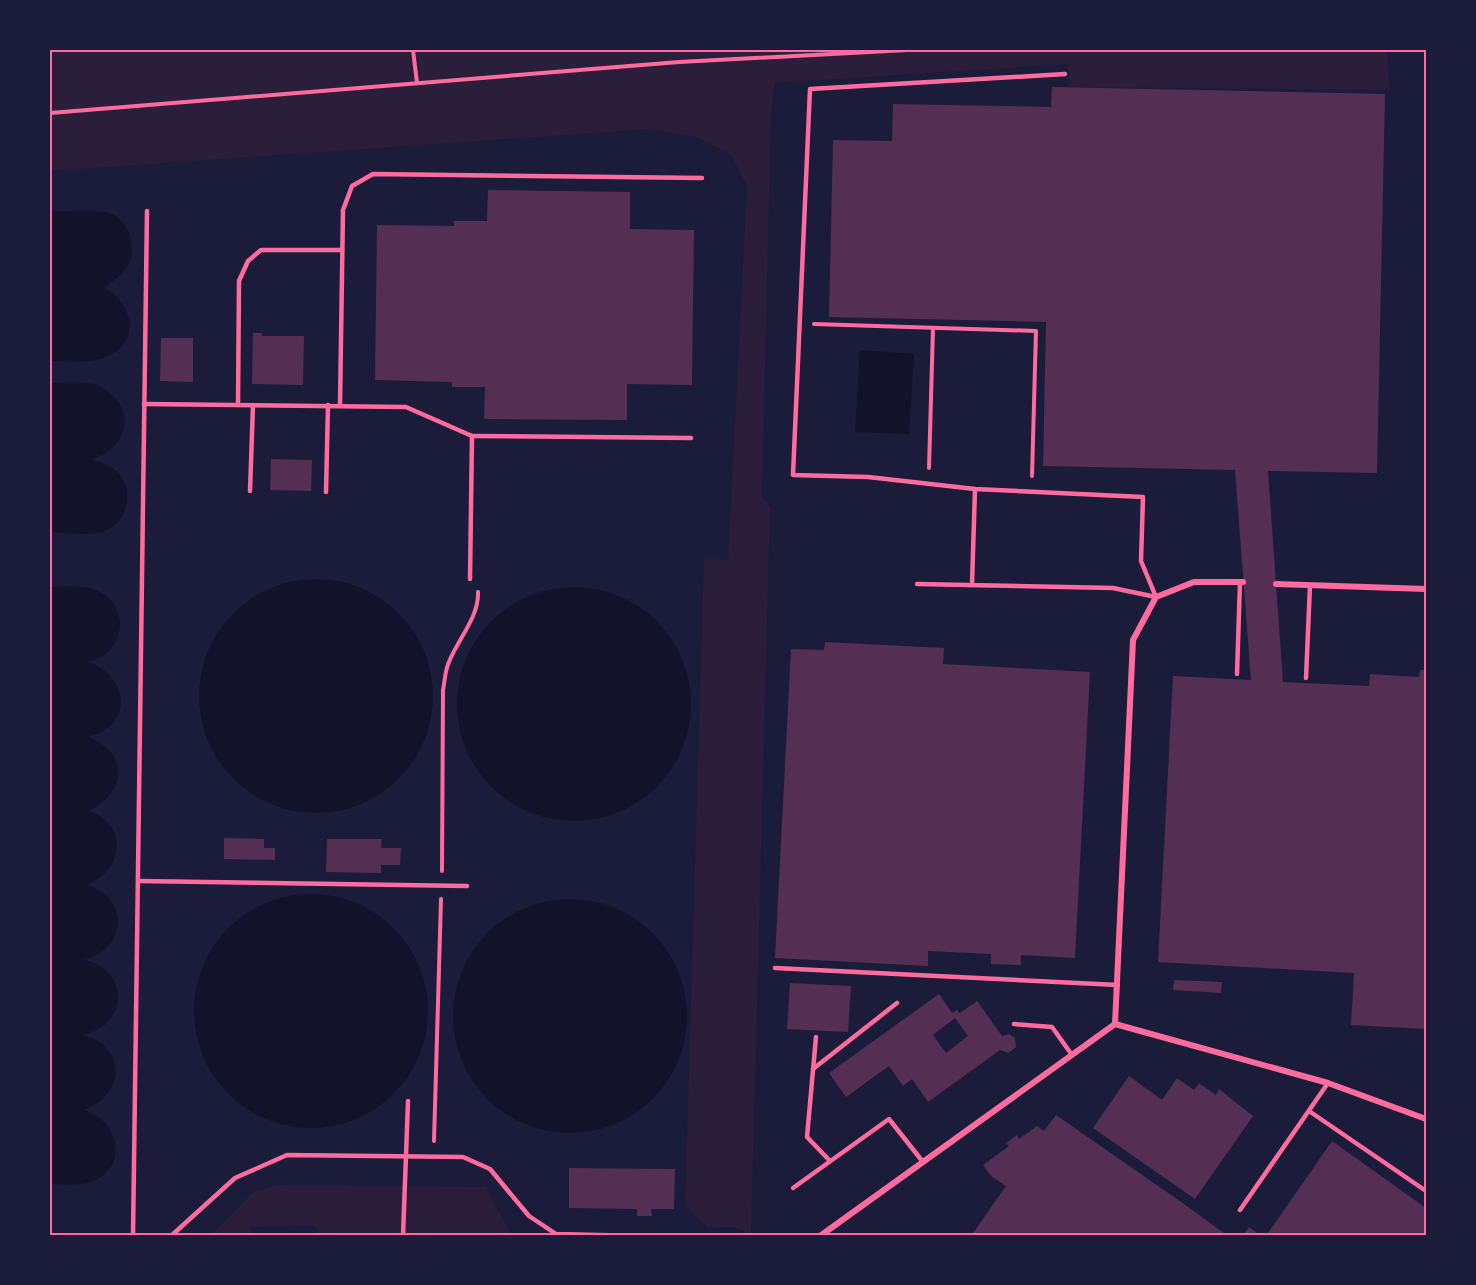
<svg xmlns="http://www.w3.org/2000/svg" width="1476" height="1285" font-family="'Archivo Narrow',sans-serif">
  <rect width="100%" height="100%" fill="#1b1b3a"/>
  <g fill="#2a1e3b">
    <polygon points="50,50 1417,50 1387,50 1390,90 1069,87 1069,64 775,83 771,112 762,496 770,507 751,1234 733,1227 709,1228 685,1206 704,558 728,560 747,186 730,154 696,137 649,129 50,171"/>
    <polygon points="277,1185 486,1187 511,1235 319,1236 315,1226 251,1227 251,1235 210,1236 252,1193"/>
  </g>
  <g fill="#12122b">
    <path d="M50 211C68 212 88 209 106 212 130 217 140 252 125 270 120 277 110 282 104 288 133 302 142 343 106 357 89 364 68 361 50 361Z"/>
    <polygon points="860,350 914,354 909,434 855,432"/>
    <path d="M50 383C62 383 86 381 96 385 137 402 132 448 91 459 100 462 109 464 116 471 136 489 128 524 102 532 86 536 66 533 50 532Z"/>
    <circle cx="316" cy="696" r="117"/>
    <circle cx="574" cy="704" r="117"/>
    <path d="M50 587C66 587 86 584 100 592 123 603 126 634 109 651 103 657 96 659 88 662 118 671 135 708 106 729 100 733 94 735 88 737 130 754 127 791 89 811 129 825 124 870 87 885 95 888 102 891 108 897 130 922 113 953 84 960 131 970 128 1027 82 1035 87 1037 94 1038 99 1042 130 1063 114 1101 83 1110 116 1118 130 1161 96 1180 82 1187 64 1184 50 1184Z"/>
    <circle cx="311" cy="1011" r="117"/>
    <circle cx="570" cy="1016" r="117"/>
  </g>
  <g fill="#542f53" fill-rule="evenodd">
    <polygon points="1052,87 1385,94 1377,473 1268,471 1283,682 1369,686 1370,674 1419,677 1420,670 1426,670 1426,1029 1351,1025 1354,973 1158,962 1173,676 1251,680 1235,470 1043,466 1046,322 829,317 833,140 892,141 893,104 1051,107"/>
    <polygon points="488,190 630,192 630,229 694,230 692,385 627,384 627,420 484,419 485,387 452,387 452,382 375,380 377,225 454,226 454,221 487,221"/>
    <polygon points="253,333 262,333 262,336 304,336 303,385 252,384"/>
    <polygon points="161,338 193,338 193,382 160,381"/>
    <polygon points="271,459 312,460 311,491 270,490"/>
    <polygon points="825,642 944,648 943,664 1090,672 1075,958 1021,955 1021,965 991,964 991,954 928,951 928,966 775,958 791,649 824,650"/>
    <polygon points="224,838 264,839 264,848 275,848 275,860 224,859"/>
    <polygon points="327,839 382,839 381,848 401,848 400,865 381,865 381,873 326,872"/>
    <polygon points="1174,980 1222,982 1221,993 1173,990"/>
    <polygon points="790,983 851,986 848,1032 787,1029"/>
    <path d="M939 994 952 1013 957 1010 960 1013 977 1001 1002 1036 1009 1034 1015 1038 1016 1047 1008 1053 1000 1050 928 1102 912 1079 903 1086 889 1066 846 1097 829 1073ZM955 1018 968 1036 946 1053 933 1035Z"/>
    <polygon points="1129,1076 1162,1100 1177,1078 1194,1090 1199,1083 1216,1095 1219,1089 1253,1116 1195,1199 1093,1128"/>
    <polygon points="1056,1115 1184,1204 1228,1236 971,1236 1006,1186 991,1176 983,1165 1009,1146 1006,1143 1017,1135 1019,1139 1037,1126 1044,1131"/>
    <polygon points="1332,1141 1426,1208 1426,1236 1266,1236"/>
    <polygon points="569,1168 675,1169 674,1209 651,1209 652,1216 637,1216 637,1209 569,1208"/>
    <polygon points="1249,1227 1261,1236 1243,1236"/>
  </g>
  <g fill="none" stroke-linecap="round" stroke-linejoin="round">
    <g stroke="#ff6b9d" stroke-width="4">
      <polyline points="413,50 417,83"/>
      <polyline points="50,113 679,62 907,50"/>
      <polyline points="814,324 1036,331 1032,476"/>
      <polyline points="929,468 933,328"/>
      <path d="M442 871 443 690C445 681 445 670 449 662 458 639 479 617 478 592"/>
      <polyline points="434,1141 441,899"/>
    </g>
    <g stroke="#ff6b9d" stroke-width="4.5">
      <polyline points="144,404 406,407 472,436 470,579"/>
      <polyline points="238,405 239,281 248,261 261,250 342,250"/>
      <polyline points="340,405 343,210 352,186 373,174 702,178"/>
      <polyline points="472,436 691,438"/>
      <polyline points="250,491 253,405"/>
      <polyline points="326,492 328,405"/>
      <polyline points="917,584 1113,588 1156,597 1141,561 1143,497 975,489 868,477 793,475 810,89 1065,74"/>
      <polyline points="972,585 975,489"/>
      <polyline points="1237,674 1240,582"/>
      <polyline points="1306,678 1310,585"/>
      <polyline points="139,881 467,886"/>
      <polyline points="775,968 1118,985"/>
      <polyline points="1014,1024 1052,1027 1072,1055"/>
      <polyline points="816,1037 807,1137 830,1161"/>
      <polyline points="813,1069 897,1003"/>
      <polyline points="1309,1111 1426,1191"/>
      <polyline points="793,1188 889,1119 923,1162"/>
      <polyline points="1240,1210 1328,1083"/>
      <polyline points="133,1236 147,211"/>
      <polyline points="171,1236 235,1178 287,1155 463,1157 490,1169 529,1216 556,1234 641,1236"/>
      <polyline points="403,1236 408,1101"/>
    </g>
    <g stroke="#ff6b9d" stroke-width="6">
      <polyline points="1276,584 1426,589"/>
      <polyline points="1115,1024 1133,640 1156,597 1194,582 1243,582"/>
      <polyline points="1115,1024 1328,1083 1426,1119"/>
      <polyline points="820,1236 1115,1024"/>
    </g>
  </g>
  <rect width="1476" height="1285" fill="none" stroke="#1b1b3a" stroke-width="102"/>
  <rect x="51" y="51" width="1374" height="1183" fill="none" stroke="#ff6b9d" stroke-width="2"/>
</svg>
